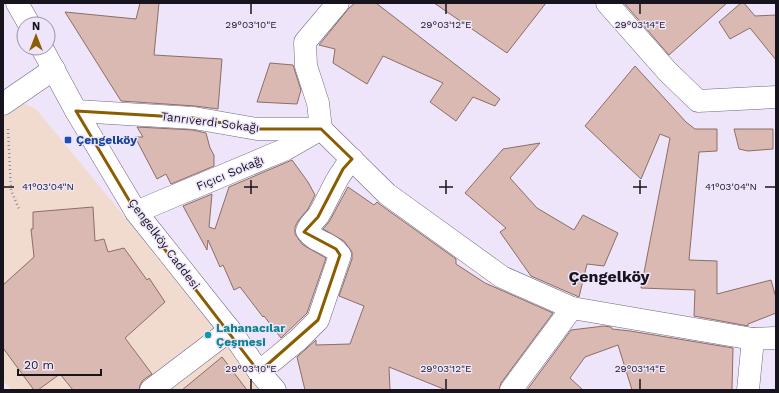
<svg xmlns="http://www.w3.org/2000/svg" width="779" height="393" font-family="'Work Sans',sans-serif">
  <rect width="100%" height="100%" fill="#eee5fb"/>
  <polygon fill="#f1dbcf" points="25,104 36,109 129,222 263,390 12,390 3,381 3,111 13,105"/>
  <g fill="#d9b9b1" stroke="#8b6e66">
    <polygon points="140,3 159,3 154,55 222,59 218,109 195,106 121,101 65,12 136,19"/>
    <polygon points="355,3 376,3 500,99 495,106 473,97 456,121 430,102 443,83 383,56 367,84 333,63 335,49 319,45 349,8"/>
    <polygon points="434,3 546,3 507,53"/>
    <polygon points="624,3 727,3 669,55"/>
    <polygon points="741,3 744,3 755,16 776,15 776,60 750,28 730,39 719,22"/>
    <polygon points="270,63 293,65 301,90 297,104 257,102"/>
    <polygon points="635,66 686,122 695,129 717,129 717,151 699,152 689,260 717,261 717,294 771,280 776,298 776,313 748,324 748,326 694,316 695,290 641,288 670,138 660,134 641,179 585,126"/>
    <polygon points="137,127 193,130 206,133 210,148 214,155 214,166 171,184 166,174 157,179 135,137 143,137"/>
    <polygon points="734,129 773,129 773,149 748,151 739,149"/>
    <polygon points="540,143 510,178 537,208 574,230 583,215 618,233 604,266 587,264 579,297 531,276 500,232 506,228 465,193 503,149"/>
    <polygon points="292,160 308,182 315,195 308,209 298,221 295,227 295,234 303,245 326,258 307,313 281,338 264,316 263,317 240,287 234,290 223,265 220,267 208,240 207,250 183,206 212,194 209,227 215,229 229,187"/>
    <polygon points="348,187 374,205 377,202 378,203 456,259 456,264 485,283 553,313 501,383 499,390 446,390 389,367 390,390 321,390 320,389 320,390 305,390 297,357 316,340 316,345 350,344 364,306 339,296 352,259 352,252 344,241 323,229 329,222"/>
    <polygon points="93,207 95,241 104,239 108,252 124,248 147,280 149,278 165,302 125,338 152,374 143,380 140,385 139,390 73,390 60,374 38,390 34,390 3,348 3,285 34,257 31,229 33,229 33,212"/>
    <polygon points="604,326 611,327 612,329 630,331 733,348 732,390 632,390 618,345 585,357 570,378 583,390 527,390 571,330"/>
    <polygon points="222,357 247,390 182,390"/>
  </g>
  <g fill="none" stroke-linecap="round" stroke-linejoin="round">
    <defs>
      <g id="street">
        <polyline points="607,3 667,71 698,101 776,97"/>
        <polyline points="3,104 54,69"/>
        <polyline points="76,111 194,118 257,129 321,129 318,103 306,66 305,42 338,3"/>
        <path d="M259 372 298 340 318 320 340 255C331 242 315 243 307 231 309 224 314 221 318 216 330 196 336 176 352 159"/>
        <polyline points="151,390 230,330"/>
        <polyline points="511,390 572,308"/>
      </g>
      <g id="secondary">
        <polyline points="136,212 286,149 321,129 387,194 502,277 572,308 753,339 776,338"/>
        <polyline points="748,390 753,339"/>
      </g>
      <g id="primary">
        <polyline points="17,3 29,24"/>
        <polyline points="42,48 76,111 136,212 230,330 259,372 275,390"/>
      </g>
    </defs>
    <use href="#street" stroke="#71677e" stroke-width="23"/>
    <use href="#secondary" stroke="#71677e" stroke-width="23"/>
    <use href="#primary" stroke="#71677e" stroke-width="23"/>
    <polyline stroke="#918a9b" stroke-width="2.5" stroke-dasharray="1 3" stroke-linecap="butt" points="8,129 11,190 19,209"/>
    <use href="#street" stroke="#fff" stroke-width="22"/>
    <use href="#secondary" stroke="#fff" stroke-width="22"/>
    <use href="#primary" stroke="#fff" stroke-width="22"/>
  </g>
  <path fill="none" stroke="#8a5d00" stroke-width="3" stroke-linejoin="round" d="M76 111 194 118 257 129H321L352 159 343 169 318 217 304 232 336 249 340 255 318 320 259 372 136 212Z"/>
  <path fill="none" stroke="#18141e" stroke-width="1.5" d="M251 4V14M446 4V14M640 4V14M251 180V194M446 180V194M640 180V194M4 187H14M244 187H258M439 187H453M633 187H647M765 187H775M251 379V389M446 379V389M640 379V389"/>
  <rect fill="#1a4fb4" stroke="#eee5fb" stroke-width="1.5" x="64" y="136" width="8" height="8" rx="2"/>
  <circle fill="#0f9aa8" stroke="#eee5fb" stroke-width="1.5" cx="208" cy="335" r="4"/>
  <g text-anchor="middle" stroke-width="3" stroke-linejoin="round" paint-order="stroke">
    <g font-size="12" fill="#18141e" stroke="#eee5fb">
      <text transform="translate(210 122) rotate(7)" y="4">Tanrıverdi Sokağı</text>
      <text transform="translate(230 173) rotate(-23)" y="4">Fıçıcı Sokağı</text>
      <text transform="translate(164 244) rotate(53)" y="4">Çengelköy Caddesi</text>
    </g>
    <g font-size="12" font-weight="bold" fill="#164399" stroke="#eee5fb" text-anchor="start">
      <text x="76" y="144">Çengelköy</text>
    </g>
    <g font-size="12" font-weight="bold" fill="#0d838f" stroke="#eee5fb" text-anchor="start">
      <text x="216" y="332">Lahanacılar<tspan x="216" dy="14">Çeşmesi</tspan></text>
    </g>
    <g font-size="16" font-weight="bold" fill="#18141e" stroke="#eee5fb">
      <text x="609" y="282">Çengelköy</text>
    </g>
  </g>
  <g font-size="10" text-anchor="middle" fill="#18141e" stroke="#eee5fb" stroke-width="3" stroke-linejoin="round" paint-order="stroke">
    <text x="251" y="28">29°03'10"E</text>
    <text x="446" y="28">29°03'12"E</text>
    <text x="640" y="28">29°03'14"E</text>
    <text x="48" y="190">41°03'04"N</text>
    <text x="731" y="190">41°03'04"N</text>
    <text x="251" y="372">29°03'10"E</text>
    <text x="446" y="372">29°03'12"E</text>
    <text x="640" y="372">29°03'14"E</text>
  </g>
  <rect width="779" height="393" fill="none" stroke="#18141e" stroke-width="8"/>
  <g transform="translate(36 36)"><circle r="19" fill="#eee5fb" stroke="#9891a3"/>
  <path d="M0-3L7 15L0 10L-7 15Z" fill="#8a5d00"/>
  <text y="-6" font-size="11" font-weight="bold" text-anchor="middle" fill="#18141e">N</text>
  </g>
  <path d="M18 369v6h83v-6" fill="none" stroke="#18141e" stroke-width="2"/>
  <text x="24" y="369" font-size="12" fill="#18141e" stroke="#eee5fb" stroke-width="3" paint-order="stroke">20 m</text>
</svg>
